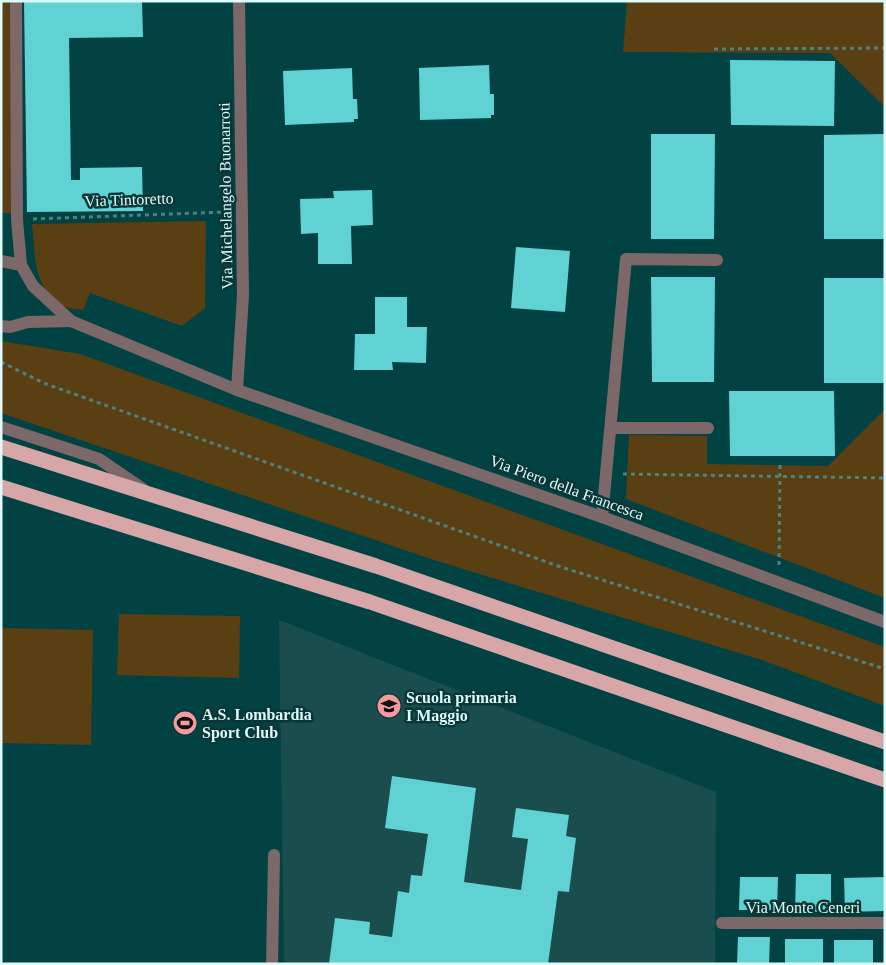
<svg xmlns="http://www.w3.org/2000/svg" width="886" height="965" font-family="'Times New Roman',serif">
  <rect width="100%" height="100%" fill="#034243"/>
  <polygon fill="#1a4e4e" points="279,620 716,792 715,964 284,964"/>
  <g fill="#5a3f13">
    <rect x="1" y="1" width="10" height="212"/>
    <polygon points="627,1 885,1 885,107 830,53 623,52"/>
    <path d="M206 221 205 308 182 326 90 293 83 310C77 309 66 309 61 305 33 288 35 253 32 224Z"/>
    <polygon points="1,341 80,354 885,647 885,706 762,660 437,561 1,413"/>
    <polygon points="885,409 885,598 626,499 629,435 707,436 707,464 828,466"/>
    <polygon points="119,614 240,616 239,678 117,675"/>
    <polygon points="1,628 93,630 91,745 1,743"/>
  </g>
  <g fill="#60d2d4">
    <polygon points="24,1 142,1 143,37 69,38 71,180 80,180 80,168 142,167 143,211 27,212"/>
    <polygon points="730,60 835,61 834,126 731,125"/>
    <polygon points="489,65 490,94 494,94 494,115 491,115 491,118 420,120 419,68"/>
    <polygon points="352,68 353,99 357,99 358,119 354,119 354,122 285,125 283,71"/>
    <polygon points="651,134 715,134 714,239 651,239"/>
    <polygon points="885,134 885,239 824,239 824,135"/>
    <polygon points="372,190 373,225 351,226 352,264 318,264 318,233 301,234 300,199 334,198 333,191"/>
    <polygon points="516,247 570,251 565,312 511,308"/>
    <polygon points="651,277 715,277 714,382 652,382"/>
    <rect x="824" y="278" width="61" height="105"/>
    <polygon points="375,297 407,297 407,327 427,327 426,363 392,362 393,370 354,370 355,334 375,334"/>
    <polygon points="729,391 834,391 835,456 730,456"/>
    <polygon points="392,776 476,788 464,882 521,890 528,839 512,837 516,808 569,815 566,836 576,838 569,892 558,891 548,964 329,964 335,918 370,922 369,934 392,937 398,891 409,893 411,875 422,876 428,834 385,828"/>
    <polygon points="796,874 831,874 831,912 795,912"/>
    <polygon points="740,877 778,877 777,910 739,910"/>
    <polygon points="885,877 885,911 845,912 844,878"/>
    <polygon points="738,937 770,937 769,964 737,964"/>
    <rect x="785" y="939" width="38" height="25"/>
    <rect x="834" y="940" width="39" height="24"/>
  </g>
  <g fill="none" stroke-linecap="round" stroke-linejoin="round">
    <g stroke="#4e8182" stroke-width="3" stroke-dasharray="4 4" stroke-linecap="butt">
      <polyline points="714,49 885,48"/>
      <polyline points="33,219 226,212"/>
      <polyline points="1,362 46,384 558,566 885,669"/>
      <polyline points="623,474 885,478"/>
      <polyline points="779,565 780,465"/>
    </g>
    <g stroke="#7c6868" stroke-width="12">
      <polyline points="1,261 21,265"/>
      <polyline points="71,321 237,390 602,517 885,622"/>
      <polyline points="1,326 10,327 28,322 71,321 33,286 21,265 17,220 16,1"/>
      <polyline points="237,390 243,295 239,1"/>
      <polyline points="1,427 99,459 143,489"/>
      <polyline points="611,428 708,428"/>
      <polyline points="602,517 626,259 717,260"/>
      <polyline points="722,923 885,923"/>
      <polyline points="272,964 274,855"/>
    </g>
    <g stroke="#d7a7a8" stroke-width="15">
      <polyline points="1,447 376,566 885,742"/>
      <polyline points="1,487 370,602 885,780"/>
    </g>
  </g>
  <defs>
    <symbol id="school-disc" viewBox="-11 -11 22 22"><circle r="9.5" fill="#f59b9f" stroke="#0a3636"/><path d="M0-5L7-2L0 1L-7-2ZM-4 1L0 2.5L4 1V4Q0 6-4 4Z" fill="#111"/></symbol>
    <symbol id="stadium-disc" viewBox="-11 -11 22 22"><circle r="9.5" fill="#f59b9f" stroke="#0a3636"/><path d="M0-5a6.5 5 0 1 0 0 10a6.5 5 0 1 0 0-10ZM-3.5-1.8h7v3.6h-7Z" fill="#111"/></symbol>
  </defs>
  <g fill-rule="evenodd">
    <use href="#school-disc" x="375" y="692" width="28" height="28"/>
    <use href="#stadium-disc" x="171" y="709" width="28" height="28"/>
  </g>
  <g text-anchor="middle" stroke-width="5" stroke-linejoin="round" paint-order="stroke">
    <g font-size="16" fill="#defafa" stroke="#0a3636">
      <text transform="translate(225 196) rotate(-91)" y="6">Via Michelangelo Buonarroti</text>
      <text transform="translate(129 199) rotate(-2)" y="6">Via Tintoretto</text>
      <text transform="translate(567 487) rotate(20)" y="6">Via Piero della Francesca</text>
      <text x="803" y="913">Via Monte Ceneri</text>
    </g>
    <g font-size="16" font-weight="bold" fill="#defafa" stroke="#0a3636" text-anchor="start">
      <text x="406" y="703">Scuola primaria<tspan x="406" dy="18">I Maggio</tspan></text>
      <text x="202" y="720">A.S. Lombardia<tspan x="202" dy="18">Sport Club</tspan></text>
    </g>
  </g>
  <rect width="886" height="965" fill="none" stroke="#defafa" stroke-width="5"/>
</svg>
